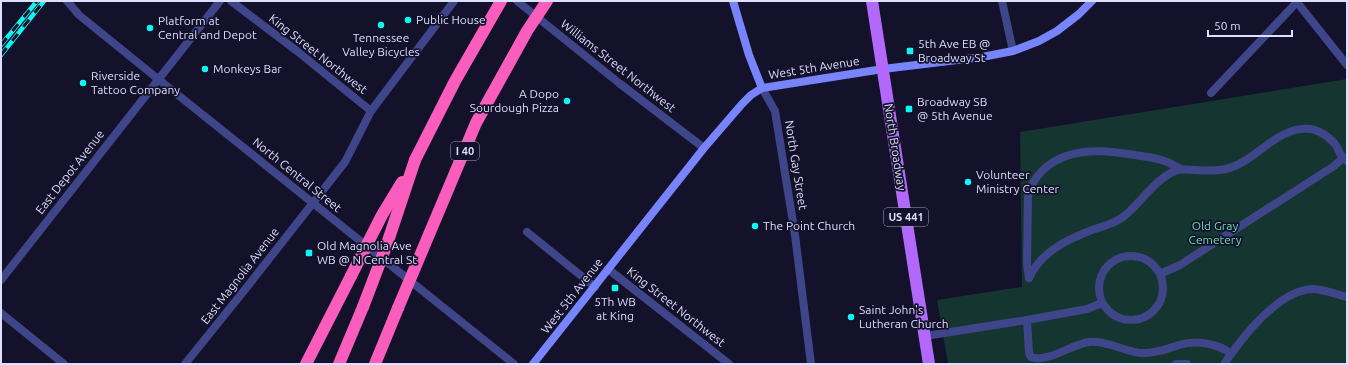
<svg xmlns="http://www.w3.org/2000/svg" width="1348" height="365" font-family="Ubuntu,sans-serif">
  <rect width="100%" height="100%" fill="#14122b"/>
  <polygon fill="#153530" points="1347,79 1347,364 948,364 937,300 1022,287 1020,132"/>
  <g fill="none" stroke-linecap="round" stroke-linejoin="round">
    <g stroke="#3f4589" stroke-width="8">
      <polyline points="67,1 79,15 158,79 514,364"/>
      <polyline points="231,1 297,51 371,111"/>
      <polyline points="517,1 619,83 704,148"/>
      <polyline points="1002,1 1013,51"/>
      <polyline points="1296,1 1347,65"/>
      <polyline points="762,88 775,111 795,235 811,364"/>
      <polyline points="1211,93 1297,2"/>
      <polyline points="527,232 595,287"/>
      <circle cx="1131" cy="288" r="32"/>
      <polyline points="608,269 729,364"/>
      <polyline points="1160,274 1180,265 1334,166 1342,159"/>
      <path d="M1029 278C1041 252 1066 240 1092 230 1102 227 1115 223 1123 217 1140 204 1155 179 1175 171 1182 168 1189 170 1196 170 1208 171 1224 171 1235 166 1259 156 1280 126 1310 129 1320 130 1332 139 1337 147 1340 153 1341 158 1347 161"/>
      <path d="M1029 278 1027 264 1028 197C1030 186 1035 178 1042 171 1068 145 1108 150 1141 156 1150 157 1159 159 1167 162 1172 164 1176 167 1181 169"/>
      <polyline points="1,280 220,1"/>
      <polyline points="1,313 64,364"/>
      <path d="M1027 320 1029 353 1031 357C1048 363 1072 344 1089 342 1106 340 1123 351 1140 353 1153 354 1167 349 1179 345 1195 340 1218 343 1231 354"/>
      <polyline points="925,336 1027,320 1087,309 1102,303"/>
      <polyline points="185,364 247,287 345,162 371,111 454,1"/>
      <polyline points="1176,364 1187,364"/>
      <path d="M1224 364C1242 338 1279 289 1314 289 1325 290 1336 294 1347 297"/>
    </g>
    <g stroke="#7884fb" stroke-width="8">
      <polyline points="733,1 749,55 762,88"/>
      <polyline points="533,364 704,148 742,104 751,95 762,88 883,69 982,57 1013,51 1039,41 1057,31 1079,14 1092,1"/>
    </g>
    <polyline stroke="#b268fa" stroke-width="12" points="872,1 929,364"/>
    <g stroke="#fa5dbb" stroke-width="12">
      <polyline points="415,160 455,81 501,1"/>
      <polyline points="306,364 351,276"/>
      <polyline points="339,364 363,307"/>
      <polyline points="375,364 398,308"/>
    </g>
    <defs>
      <g id="rail">
        <polyline points="1,45 37,1"/>
        <polyline points="1,55 44,1"/>
      </g>
    </defs>
    <use href="#rail" stroke="#10f7f3" stroke-width="4.5"/>
    <use href="#rail" stroke="#14122b" stroke-width="3" stroke-dasharray="9" stroke-linecap="butt"/>
    <g stroke="#fa5dbb" stroke-width="12">
      <polyline points="351,276 382,215 402,182"/>
      <polyline points="363,307 387,244 415,160"/>
      <polyline points="398,308 476,123 527,31 547,1"/>
    </g>
  </g>
  <g fill="#10f7f3" stroke="#14122b" stroke-width="1.5">
    <circle cx="408" cy="20" r="4"/>
    <circle cx="381" cy="25" r="4"/>
    <circle cx="150" cy="28" r="4"/>
    <rect x="906" y="47" width="8" height="8" rx="2"/>
    <circle cx="205" cy="69" r="4"/>
    <circle cx="83" cy="83" r="4"/>
    <circle cx="567" cy="101" r="4"/>
    <rect x="905" y="105" width="8" height="8" rx="2"/>
    <circle cx="968" cy="182" r="4"/>
    <circle cx="755" cy="226" r="4"/>
    <rect x="305" y="249" width="8" height="8" rx="2"/>
    <rect x="611" y="284" width="8" height="8" rx="2"/>
    <circle cx="851" cy="317" r="4"/>
  </g>
  <g text-anchor="middle" stroke-width="3.5" stroke-linejoin="round" paint-order="stroke">
    <g fill="#14122b" stroke="#a1a1bf" stroke-width="1">
      <rect x="451" y="142" width="28" height="18" rx="3"/>
      <rect x="884" y="208" width="44" height="18" rx="3"/>
    </g>
    <g font-size="11" font-weight="bold" fill="#dedefe">
      <text x="465" y="155">I 40</text>
      <text x="906" y="221">US 441</text>
    </g>
    <g font-size="12" fill="#dedefe" stroke="#14122b" text-anchor="start">
      <text x="416" y="24">Public House</text>
      <text x="158" y="25">Platform at<tspan x="158" dy="14">Central and Depot</tspan></text>
      <text x="381" y="42" text-anchor="middle">Tennessee<tspan x="381" dy="14">Valley Bicycles</tspan></text>
      <text x="918" y="48">5th Ave EB @<tspan x="918" dy="14">Broadway St</tspan></text>
      <text x="213" y="73">Monkeys Bar</text>
      <text x="91" y="80">Riverside<tspan x="91" dy="14">Tattoo Company</tspan></text>
      <text x="559" y="98" text-anchor="end">A Dopo<tspan x="559" dy="14">Sourdough Pizza</tspan></text>
      <text x="917" y="106">Broadway SB<tspan x="917" dy="14">@ 5th Avenue</tspan></text>
      <text x="976" y="179">Volunteer<tspan x="976" dy="14">Ministry Center</tspan></text>
      <text x="763" y="230">The Point Church</text>
      <text x="317" y="250">Old Magnolia Ave<tspan x="317" dy="14">WB @ N Central St</tspan></text>
      <text x="615" y="306" text-anchor="middle">5Th WB<tspan x="615" dy="14">at King</tspan></text>
      <text x="859" y="314">Saint John's<tspan x="859" dy="14">Lutheran Church</tspan></text>
    </g>
    <g font-size="12" fill="#dedefe" stroke="#14122b">
      <text transform="translate(318 54) rotate(38)" y="4">King Street Northwest</text>
      <text transform="translate(618 66) rotate(38)" y="4">Williams Street Northwest</text>
      <text transform="translate(814 68) rotate(-9)" y="4">West 5th Avenue</text>
      <text transform="translate(895 147) rotate(81)" y="4">North Broadway</text>
      <text transform="translate(796 165) rotate(81)" y="4">North Gay Street</text>
      <text transform="translate(70 172) rotate(-52)" y="4">East Depot Avenue</text>
      <text transform="translate(297 175) rotate(39)" y="4">North Central Street</text>
      <text transform="translate(240 276) rotate(-52)" y="4">East Magnolia Avenue</text>
      <text transform="translate(572 296) rotate(-52)" y="4">West 5th Avenue</text>
      <text transform="translate(676 307) rotate(38)" y="4">King Street Northwest</text>
    </g>
    <g font-size="12" fill="#6adeb3" stroke="#14122b">
      <text x="1215" y="230">Old Gray<tspan x="1215" dy="14">Cemetery</tspan></text>
    </g>
  </g>
  <rect width="1348" height="365" fill="none" stroke="#dedefe" stroke-width="4"/>
  <path d="M1208 30v6h84v-6" fill="none" stroke="#dedefe" stroke-width="2"/>
  <text x="1214" y="30" font-size="12" fill="#dedefe" stroke="#14122b" stroke-width="3" paint-order="stroke">50 m</text>
</svg>
